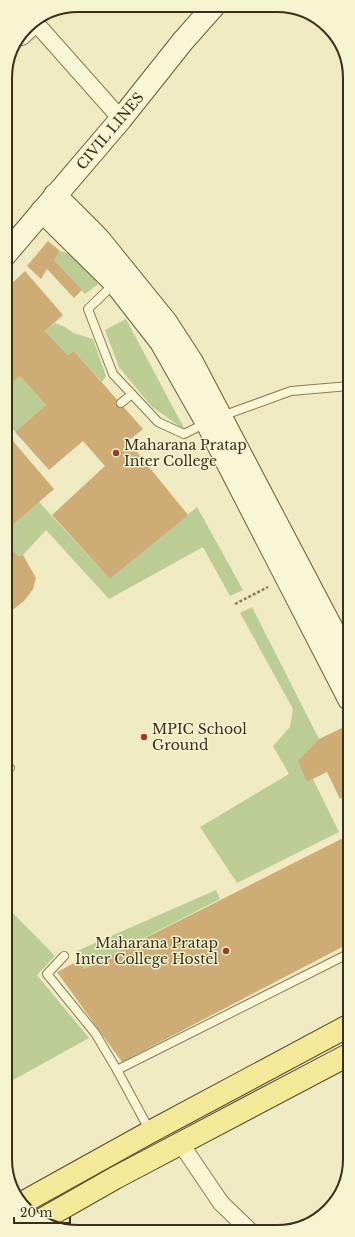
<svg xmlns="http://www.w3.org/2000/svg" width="355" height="1237" font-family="'Libre Baskerville',serif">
  <rect width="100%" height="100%" fill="#efeac1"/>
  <g fill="#bbcd95">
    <polygon points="60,251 78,256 98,284 85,294 54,260"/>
    <polygon points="126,319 185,430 151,406 119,367 105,330"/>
    <polygon points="55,323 65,327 73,333 93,339 106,376 102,382 74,351 68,355 45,331"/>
    <polygon points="20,376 46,405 15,432 6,421 5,389"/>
    <polygon points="39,502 110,579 197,507 243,590 230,596 203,547 109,599 46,530 23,555 18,556 6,544 6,531"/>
    <polygon points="252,607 319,739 307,782 313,779 339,832 237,883 200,827 289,774 273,746 290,727 293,709 240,613"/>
    <polygon points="216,890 220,899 84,969 77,951"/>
    <polygon points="6,906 55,956 37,975 89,1038 6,1084"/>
  </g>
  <g fill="#ceac76">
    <polygon points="48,241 60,251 54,260 82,290 74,298 47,269 41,279 27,266"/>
    <polygon points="25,271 63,315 45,331 68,355 74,351 143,429 128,441 188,515 110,579 52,515 105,466 83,441 49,470 15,432 46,405 20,376 5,389 5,290"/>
    <polygon points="6,433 54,489 6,531"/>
    <polygon points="6,544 18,556 23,555 36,578 33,589 24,601 6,615"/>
    <polygon points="344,727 349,739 349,795 340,799 327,772 307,782 298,761 319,739"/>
    <polygon points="349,835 350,943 122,1062 57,972 80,960 84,969"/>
  </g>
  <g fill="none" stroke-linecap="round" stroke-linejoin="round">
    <defs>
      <g id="lane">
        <polyline points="115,283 88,309 113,374 158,422 184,434 206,423"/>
        <polyline points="121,403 132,394"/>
        <polyline points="222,416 291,391 349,386"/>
        <polyline points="6,770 10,768"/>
        <polyline points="64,956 47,974 95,1033 117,1070 150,1131"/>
        <polyline points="117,1070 350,953"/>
      </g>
      <g id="street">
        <polyline points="34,21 121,119"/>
        <polyline points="22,37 36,24"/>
        <polyline points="181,1144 221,1203 250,1231"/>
      </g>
      <g id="secondary">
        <polyline points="55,195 98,238 166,322 192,362 349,661"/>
        <polyline points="42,211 115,283 161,342 207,423 349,699"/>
        <polyline points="5,255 121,119 183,41 214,6"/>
      </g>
      <g id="primary">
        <polyline points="22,1203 150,1132 350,1025"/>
        <polyline points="43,1219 115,1178 350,1054"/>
      </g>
    </defs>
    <use href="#lane" stroke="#897c58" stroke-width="10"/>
    <use href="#street" stroke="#897c58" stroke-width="18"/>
    <use href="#secondary" stroke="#6a5d3c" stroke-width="24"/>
    <use href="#primary" stroke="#56492d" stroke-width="24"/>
    <polyline stroke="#897c58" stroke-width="2.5" stroke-dasharray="3 2" stroke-linecap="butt" points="235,604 268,587"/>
    <use href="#lane" stroke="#f9f6d5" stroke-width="8"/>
    <use href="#street" stroke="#f9f6d5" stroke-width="16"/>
    <use href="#secondary" stroke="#f9f6d5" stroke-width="22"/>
    <use href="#primary" stroke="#f3e998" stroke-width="22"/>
  </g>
  <g fill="#993d27" stroke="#f6f3d1" stroke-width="1.5">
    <circle cx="116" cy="453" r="4"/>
    <circle cx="144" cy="737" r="4"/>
    <circle cx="226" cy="951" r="4"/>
  </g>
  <g text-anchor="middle" stroke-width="3" stroke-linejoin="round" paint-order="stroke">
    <g font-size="14" fill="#38301d" stroke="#f6f3d1">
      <text transform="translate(110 131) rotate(-50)" y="5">CIVIL LINES</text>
    </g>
    <g font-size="14" fill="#38301d" stroke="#f6f3d1" text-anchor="start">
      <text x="124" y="450">Maharana Pratap<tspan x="124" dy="16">Inter College</tspan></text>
      <text x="152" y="734">MPIC School<tspan x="152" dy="16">Ground</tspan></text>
      <text x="218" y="948" text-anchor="end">Maharana Pratap<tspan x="218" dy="16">Inter College Hostel</tspan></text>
    </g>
  </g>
  <path d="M0 0H355V1237H0ZM78 12H277A66 66 0 0 1 343 78V1159A66 66 0 0 1 277 1225H78A66 66 0 0 1 12 1159V78A66 66 0 0 1 78 12Z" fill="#f6f3d1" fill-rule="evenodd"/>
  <path fill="none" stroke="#38301d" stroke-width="2" d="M78 12H277A66 66 0 0 1 343 78V1159A66 66 0 0 1 277 1225H78A66 66 0 0 1 12 1159V78A66 66 0 0 1 78 12Z"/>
  <path d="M14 1217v6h56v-6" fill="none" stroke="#38301d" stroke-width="2"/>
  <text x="20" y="1217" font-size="12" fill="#38301d" stroke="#f6f3d1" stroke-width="3" paint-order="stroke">20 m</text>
</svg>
